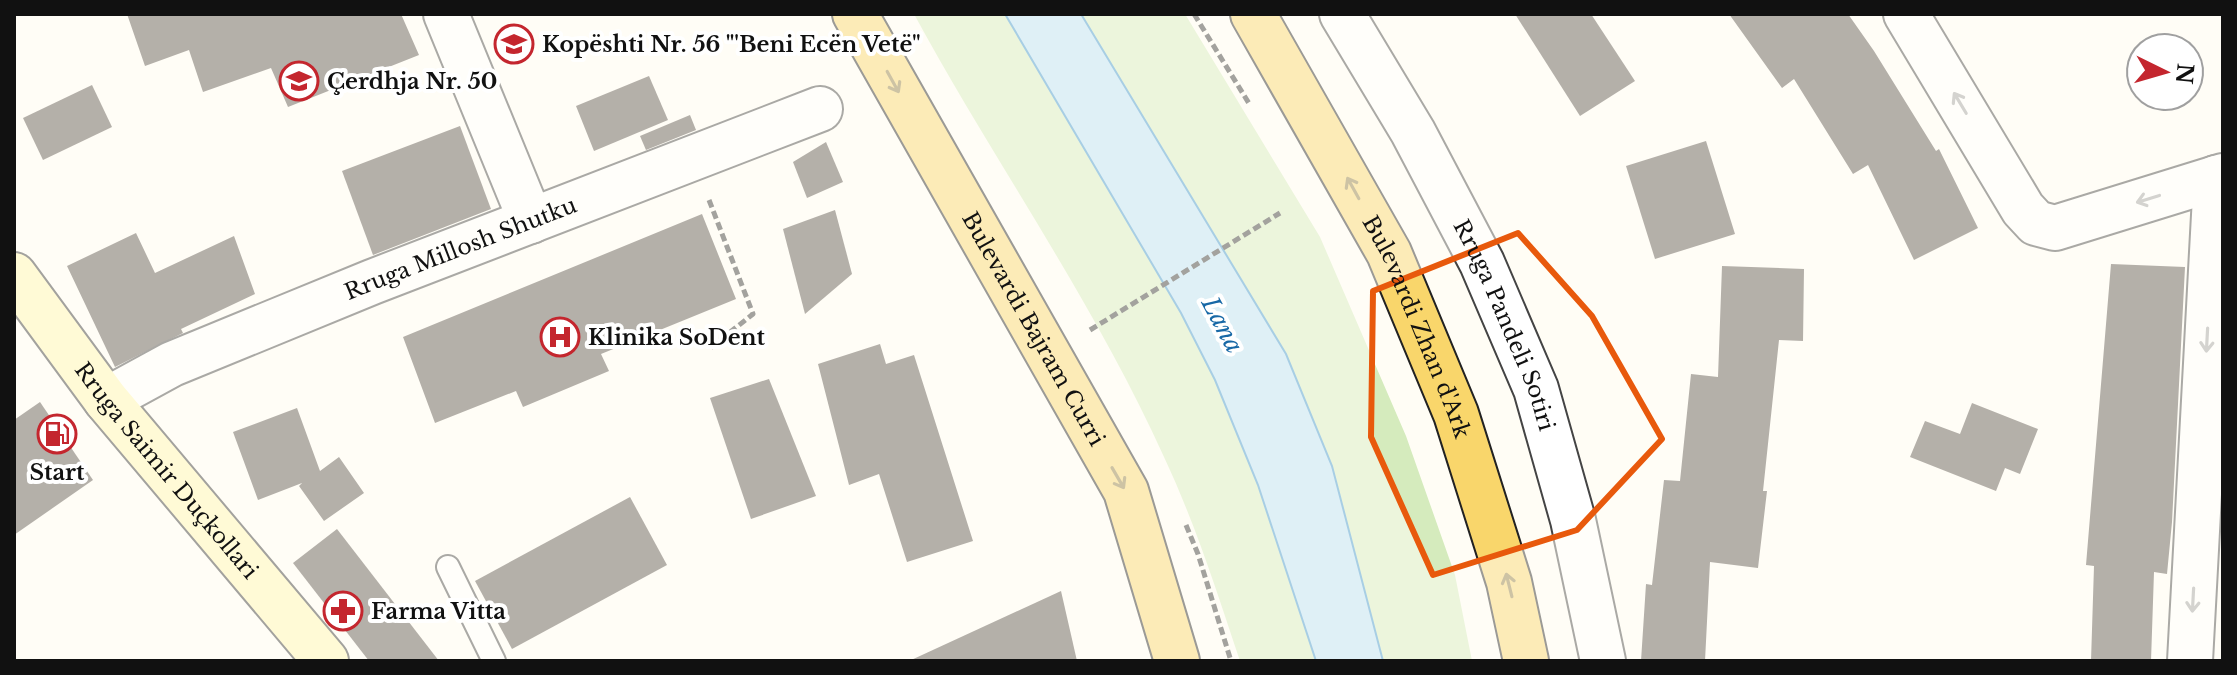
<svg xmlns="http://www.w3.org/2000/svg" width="2237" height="675" font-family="'Libre Baskerville',serif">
  <rect width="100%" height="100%" fill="#fffdf5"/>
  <g fill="#d5ebbd">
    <path d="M914 14H1005L1181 313 1215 380 1258 485 1316 661H1240C1217 592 1195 523 1164 457 1094 302 995 163 914 14Z"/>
    <polygon points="1081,14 1185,14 1320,237 1406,436 1455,575 1472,661 1383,661 1332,466 1286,354"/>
  </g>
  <polygon fill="#b9e0f7" stroke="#3f96cf" stroke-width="2" points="1005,14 1081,14 1286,354 1332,466 1383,661 1316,661 1258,485 1215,380 1181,313"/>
  <g fill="#5a524d">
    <polygon points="127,14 401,14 419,55 288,107 271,68 203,92 189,50 145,66"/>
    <polygon points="1515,14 1591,14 1635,81 1580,116"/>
    <polygon points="1729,14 1848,14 1874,51 1936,151 1939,149 1978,228 1914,260 1868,165 1853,174 1794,79 1782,88"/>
    <polygon points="649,76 668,120 594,151 576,106"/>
    <polygon points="92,85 112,127 43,160 23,118"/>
    <polygon points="690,115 696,130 646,150 640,136"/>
    <polygon points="460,126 491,209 373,255 342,171"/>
    <polygon points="1706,141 1735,234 1655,259 1626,166"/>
    <polygon points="826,142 843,182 807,198 793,162"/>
    <polygon points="835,210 852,274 805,314 783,229"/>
    <polygon points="702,214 736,299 601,354 609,371 523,407 516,391 435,423 403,337"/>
    <polygon points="136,233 155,273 234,236 255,294 181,329 183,333 115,367 67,266"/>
    <polygon points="2111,264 2185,267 2172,522 2167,574 2154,572 2151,661 2091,661 2094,566 2086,565"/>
    <polygon points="1722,266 1804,269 1803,341 1779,340 1763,491 1767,491 1758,568 1710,562 1705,661 1641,661 1646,584 1652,585 1664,480 1680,481 1691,374 1718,377"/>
    <polygon points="880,344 886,364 914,355 973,541 907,562 879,474 849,485 818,364"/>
    <polygon points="769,379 816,496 751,519 710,398"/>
    <polygon points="40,402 93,480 14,535 14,420"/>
    <polygon points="1972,403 2038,429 2020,474 2005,468 1996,491 1910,457 1925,421 1960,434"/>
    <polygon points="297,408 320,471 339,457 364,493 324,521 299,486 302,483 258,500 233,432"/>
    <polygon points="630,497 667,565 512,649 475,581"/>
    <polygon points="337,529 439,661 369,661 293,563"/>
    <polygon points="1061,591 1077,661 909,661"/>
  </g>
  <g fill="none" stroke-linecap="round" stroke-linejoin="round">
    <defs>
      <polyline id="service" points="448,567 494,661"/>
      <g id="minor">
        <polyline points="446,14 531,221"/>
        <path id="s1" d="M1342 14 1413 132 1482 263 1536 389 1573 520 1603 661"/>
        <polyline points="1906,14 2023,209 2036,223 2055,228 2223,176"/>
        <path id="s2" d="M106 400 172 364 372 282 820 109"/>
        <polyline points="2190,661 2216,178"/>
      </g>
      <g id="secondary">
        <path id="s3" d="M14 275 106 400 326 661"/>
      </g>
      <g id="primary">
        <path id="s4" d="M855 14 1126 491 1177 661"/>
        <path id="s5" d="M1253 14 1389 253 1456 414 1509 582 1526 661"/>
      </g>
    </defs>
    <use href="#service" stroke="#444" stroke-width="26"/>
    <use href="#minor" stroke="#444" stroke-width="48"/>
    <use href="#secondary" stroke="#333" stroke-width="48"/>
    <use href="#primary" stroke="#222" stroke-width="48"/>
    <g stroke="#333" stroke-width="5" stroke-dasharray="8 4" stroke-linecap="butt">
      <polyline points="1194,14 1250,105"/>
      <polyline points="709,200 753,314 709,349"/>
      <polyline points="1090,330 1280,213"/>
      <polyline points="1186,525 1198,554 1231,661"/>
    </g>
    <use href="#service" stroke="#fff" stroke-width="22"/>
    <use href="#minor" stroke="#fff" stroke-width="44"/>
    <use href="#secondary" stroke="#fff6b0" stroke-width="44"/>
    <use href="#primary" stroke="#f9d66b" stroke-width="44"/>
  </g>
  <defs><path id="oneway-shaft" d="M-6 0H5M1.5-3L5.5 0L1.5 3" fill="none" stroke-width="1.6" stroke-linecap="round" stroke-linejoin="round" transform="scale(2)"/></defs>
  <g stroke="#917d42">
    <use href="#oneway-shaft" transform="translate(893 82) rotate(61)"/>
    <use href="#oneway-shaft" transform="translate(1353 188) rotate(-119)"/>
    <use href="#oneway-shaft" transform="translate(1118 478) rotate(60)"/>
    <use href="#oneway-shaft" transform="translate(1509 585) rotate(-104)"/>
  </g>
  <g stroke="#a0a0a0">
    <use href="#oneway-shaft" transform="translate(1960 103) rotate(-121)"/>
    <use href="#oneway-shaft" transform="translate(2148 199) rotate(163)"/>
    <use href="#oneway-shaft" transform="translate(2207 340) rotate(93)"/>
    <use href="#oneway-shaft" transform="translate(2193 600) rotate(93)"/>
  </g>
  <path d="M0 0H2237V675H0ZM1518 233 1592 316 1662 439 1577 530 1433 575 1371 437 1373 291Z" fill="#fffdf5" fill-opacity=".55" fill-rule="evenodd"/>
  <path fill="none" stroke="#e8590c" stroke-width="6" stroke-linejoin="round" d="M1518 233 1592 316 1662 439 1577 530 1433 575 1371 437 1373 291Z"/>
  <defs>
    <symbol id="school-ring" viewBox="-11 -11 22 22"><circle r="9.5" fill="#fff" stroke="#c4262e" stroke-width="1.5"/><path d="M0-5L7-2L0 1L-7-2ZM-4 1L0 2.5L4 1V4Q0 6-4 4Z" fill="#c4262e"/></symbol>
    <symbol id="hospital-ring" viewBox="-11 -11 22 22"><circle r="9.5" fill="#fff" stroke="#c4262e" stroke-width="1.5"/><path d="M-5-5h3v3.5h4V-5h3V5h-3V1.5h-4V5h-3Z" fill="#c4262e"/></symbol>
    <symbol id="fuel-ring" viewBox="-11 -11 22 22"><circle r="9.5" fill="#fff" stroke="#c4262e" stroke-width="1.5"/><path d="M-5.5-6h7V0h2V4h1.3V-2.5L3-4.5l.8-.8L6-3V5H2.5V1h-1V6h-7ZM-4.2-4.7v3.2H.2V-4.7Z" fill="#c4262e"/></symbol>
    <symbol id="pharmacy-ring" viewBox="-11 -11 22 22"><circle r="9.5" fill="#fff" stroke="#c4262e" stroke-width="1.5"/><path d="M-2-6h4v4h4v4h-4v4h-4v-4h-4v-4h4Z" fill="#c4262e"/></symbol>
  </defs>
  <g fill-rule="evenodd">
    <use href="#school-ring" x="492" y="22" width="44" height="44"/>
    <use href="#school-ring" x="277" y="59" width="44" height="44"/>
    <use href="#hospital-ring" x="538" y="315" width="44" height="44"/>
    <use href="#fuel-ring" x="35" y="412" width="44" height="44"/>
    <use href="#pharmacy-ring" x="321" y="589" width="44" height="44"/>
  </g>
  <g text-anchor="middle" stroke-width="8" stroke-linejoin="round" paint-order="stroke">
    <g font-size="22" font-weight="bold" fill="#111" stroke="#fff" text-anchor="start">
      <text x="542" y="52">Kopështi Nr. 56 "'Beni Ecën Vetë"</text>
      <text x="327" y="89">Çerdhja Nr. 50</text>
      <text x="588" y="345">Klinika SoDent</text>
      <text x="57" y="480" text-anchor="middle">Start</text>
      <text x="371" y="619">Farma Vitta</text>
    </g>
    <g font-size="22" fill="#111" stroke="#fff">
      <text dy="8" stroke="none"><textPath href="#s2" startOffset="386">Rruga Millosh Shutku</textPath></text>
      <text dy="8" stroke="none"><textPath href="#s1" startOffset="352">Rruga Pandeli Sotiri</textPath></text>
      <text dy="8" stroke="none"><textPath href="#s5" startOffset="354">Bulevardi Zhan d'Ark</textPath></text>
      <text dy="8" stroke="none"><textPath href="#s4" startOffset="362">Bulevardi Bajram Curri</textPath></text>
      <text dy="8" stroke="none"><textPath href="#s3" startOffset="248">Rruga Saimir Duçkollari</textPath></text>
    </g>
    <g font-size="24" font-style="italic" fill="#1768a6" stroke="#fff">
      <text transform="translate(1222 325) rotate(62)" y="8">Lana</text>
    </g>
  </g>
  <rect width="2237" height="675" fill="none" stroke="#111111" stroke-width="32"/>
  <g transform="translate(2165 72) rotate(95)"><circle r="38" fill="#ffffff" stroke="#a0a0a0" stroke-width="2"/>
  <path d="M0-6L14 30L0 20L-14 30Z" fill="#c4262e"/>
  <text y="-12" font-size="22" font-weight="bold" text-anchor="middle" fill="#111111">N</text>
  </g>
</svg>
